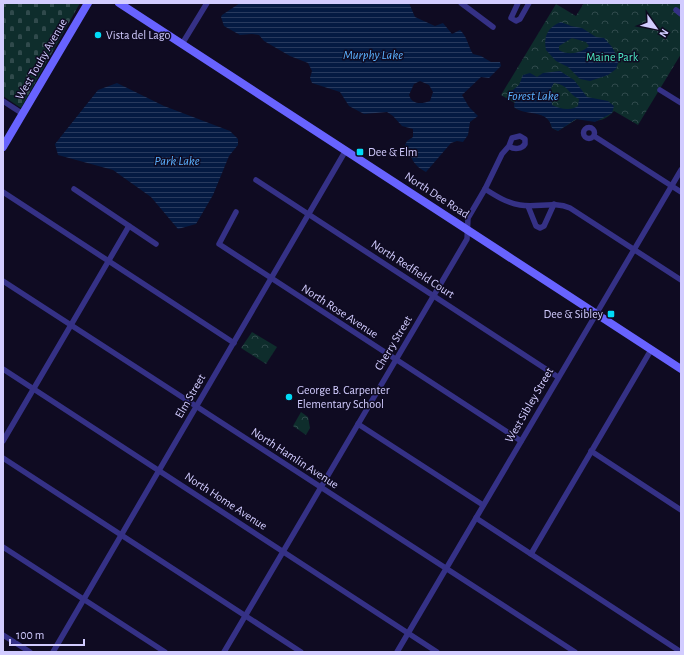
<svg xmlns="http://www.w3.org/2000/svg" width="684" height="655" font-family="'Alegreya Sans',sans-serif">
  <defs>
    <pattern id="cemetery-stones" width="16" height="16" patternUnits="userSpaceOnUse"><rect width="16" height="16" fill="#0e2d2c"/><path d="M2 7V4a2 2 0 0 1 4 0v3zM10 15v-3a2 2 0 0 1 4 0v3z" fill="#304a4c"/></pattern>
    <pattern id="park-crowns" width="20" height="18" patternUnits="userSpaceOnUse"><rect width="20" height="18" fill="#0e2d2c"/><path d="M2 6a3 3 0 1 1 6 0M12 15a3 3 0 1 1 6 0" fill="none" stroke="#304a4c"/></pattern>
    <pattern id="water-rules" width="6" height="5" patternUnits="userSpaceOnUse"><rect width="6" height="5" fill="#041a42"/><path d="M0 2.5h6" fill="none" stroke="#283a5e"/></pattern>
  </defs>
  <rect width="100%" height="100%" fill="#0f0b22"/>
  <polygon fill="url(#cemetery-stones)" points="3,3 80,3 21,108 3,96"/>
  <g fill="url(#park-crowns)">
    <path d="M584 3H681V54L638 125 614 111C601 125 593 120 577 119L558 131 552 128C549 110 530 114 517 109L514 107 515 103 501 95 556 4 576 16Z"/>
    <polygon points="252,332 277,347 266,364 241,348"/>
    <polygon points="301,412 308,417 310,428 306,435 293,426"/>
  </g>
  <g fill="url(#water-rules)" fill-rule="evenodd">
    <path d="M240 3H409L415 17 435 26 443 23 452 34 460 30C467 36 468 46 473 54L481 56 491 62H500L501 66 489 78 481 77 462 95 469 107 478 116 470 122 468 135 463 142 457 141 451 143 426 172C411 164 413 158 405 145L407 141 413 137V129L402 126 393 116 387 112 364 114 349 106 340 92 312 83 310 78 312 71 308 63 290 56 264 41 259 35 252 34 240 35 224 26 221 17 222 15ZM420 81 429 85 433 92 430 101C422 104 412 105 409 95L414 84Z"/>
    <path d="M561 22 571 26 582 28 596 37 604 38 612 47 619 60 616 69 608 75 590 81 580 79 568 67 556 61 546 50C543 36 548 27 561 22ZM572 38 586 42 589 46C582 53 568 56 559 50V46Z"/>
    <path d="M560 71 574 80 587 97 608 101 614 106 612 113 595 122 576 119 558 131 552 128C548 108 526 117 514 107L515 100 508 94 519 85 523 75 530 73 537 77 543 73ZM554 83C569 85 567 93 579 99L578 106C572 111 559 109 552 105L551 88Z"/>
    <polygon points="117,83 164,106 230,131 238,139 238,145 229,156 213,195 196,224 178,229 151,197 113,170 58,155 55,144 98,90"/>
  </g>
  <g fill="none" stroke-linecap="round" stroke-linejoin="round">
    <g stroke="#353186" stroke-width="5.5">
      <polyline points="461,3 493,27"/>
      <polyline points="518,3 511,18 516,21 520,19 529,3"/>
      <polyline points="676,10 681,14"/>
      <polyline points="182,44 207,3"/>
      <polyline points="660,90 681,103"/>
      <polyline points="3,101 23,114"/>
      <circle cx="589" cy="133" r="5.5"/>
      <polyline points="594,136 681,192"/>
      <polyline points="256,180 558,377"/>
      <polyline points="74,189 156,244"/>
      <path d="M485 189C496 196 507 203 520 205 537 208 554 201 570 208L681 280"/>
      <polyline points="3,192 234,343"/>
      <polyline points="528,206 536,226 540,228 544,226 554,204"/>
      <polyline points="236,212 219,244 521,441"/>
      <polyline points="3,281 575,652"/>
      <polyline points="3,369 437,652"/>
      <polyline points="358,424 483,505"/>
      <polyline points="3,441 129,226"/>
      <polyline points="591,451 681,510"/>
      <polyline points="3,458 301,652"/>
      <polyline points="476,518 681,652"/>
      <polyline points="3,547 165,652"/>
      <polyline points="531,554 651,350"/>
      <polyline points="3,635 30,652"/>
      <polyline points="53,652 346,150"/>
      <path d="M224 652 467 239 468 218 485 189 502 154 509 146 512 138 520 136 525 139V144C522 149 514 150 509 146"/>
      <polyline points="397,652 681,170"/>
    </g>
    <g stroke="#6863ff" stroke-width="8">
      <polyline points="119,3 681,369"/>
      <polyline points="3,147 88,3"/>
    </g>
  </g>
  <g fill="#00dcf7" stroke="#0f0b22" stroke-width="1.5">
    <circle cx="98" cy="35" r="4"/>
    <rect x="356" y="148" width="8" height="8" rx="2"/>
    <rect x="607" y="310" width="8" height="8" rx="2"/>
    <circle cx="289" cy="397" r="4"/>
  </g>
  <g text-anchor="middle" stroke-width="3" stroke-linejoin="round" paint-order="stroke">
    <g font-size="12" fill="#d2ccff" stroke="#0f0b22" text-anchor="start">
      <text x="106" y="39">Vista del Lago</text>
      <text x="368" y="156">Dee &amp; Elm</text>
      <text x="603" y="318" text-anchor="end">Dee &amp; Sibley</text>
      <text x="297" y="394">George B. Carpenter<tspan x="297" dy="14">Elementary School</tspan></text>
    </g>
    <g font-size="12" fill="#4deac4" stroke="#0f0b22">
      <text x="612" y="61">Maine Park</text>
    </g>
    <g font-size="12" fill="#d2ccff" stroke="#0f0b22">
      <text transform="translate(41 59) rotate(-60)" y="4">West Touhy Avenue</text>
      <text transform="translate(437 195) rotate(33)" y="4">North Dee Road</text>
      <text transform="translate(413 269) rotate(33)" y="4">North Redfield Court</text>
      <text transform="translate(340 311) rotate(33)" y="4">North Rose Avenue</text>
      <text transform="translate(393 343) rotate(-59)" y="4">Cherry Street</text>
      <text transform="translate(190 396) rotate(-60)" y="4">Elm Street</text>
      <text transform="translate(529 405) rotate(-60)" y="4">West Sibley Street</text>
      <text transform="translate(295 458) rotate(33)" y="4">North Hamlin Avenue</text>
      <text transform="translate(226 501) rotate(33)" y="4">North Home Avenue</text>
    </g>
    <g font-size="13" font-style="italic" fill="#5ab1ff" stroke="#0f0b22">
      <text x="373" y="59">Murphy Lake</text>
      <text x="533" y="100">Forest Lake</text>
      <text x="177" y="165">Park Lake</text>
    </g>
  </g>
  <rect width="684" height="655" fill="none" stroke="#d2ccff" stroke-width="8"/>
  <g transform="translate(656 28) rotate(123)" stroke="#0f0b22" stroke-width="3" paint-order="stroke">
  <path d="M0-3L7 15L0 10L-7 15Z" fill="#d2ccff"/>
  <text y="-6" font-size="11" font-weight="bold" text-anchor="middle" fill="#d2ccff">N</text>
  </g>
  <path d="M10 639v6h74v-6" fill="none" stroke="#d2ccff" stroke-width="2"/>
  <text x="16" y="639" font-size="12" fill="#d2ccff" stroke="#0f0b22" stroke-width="3" paint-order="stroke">100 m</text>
</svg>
